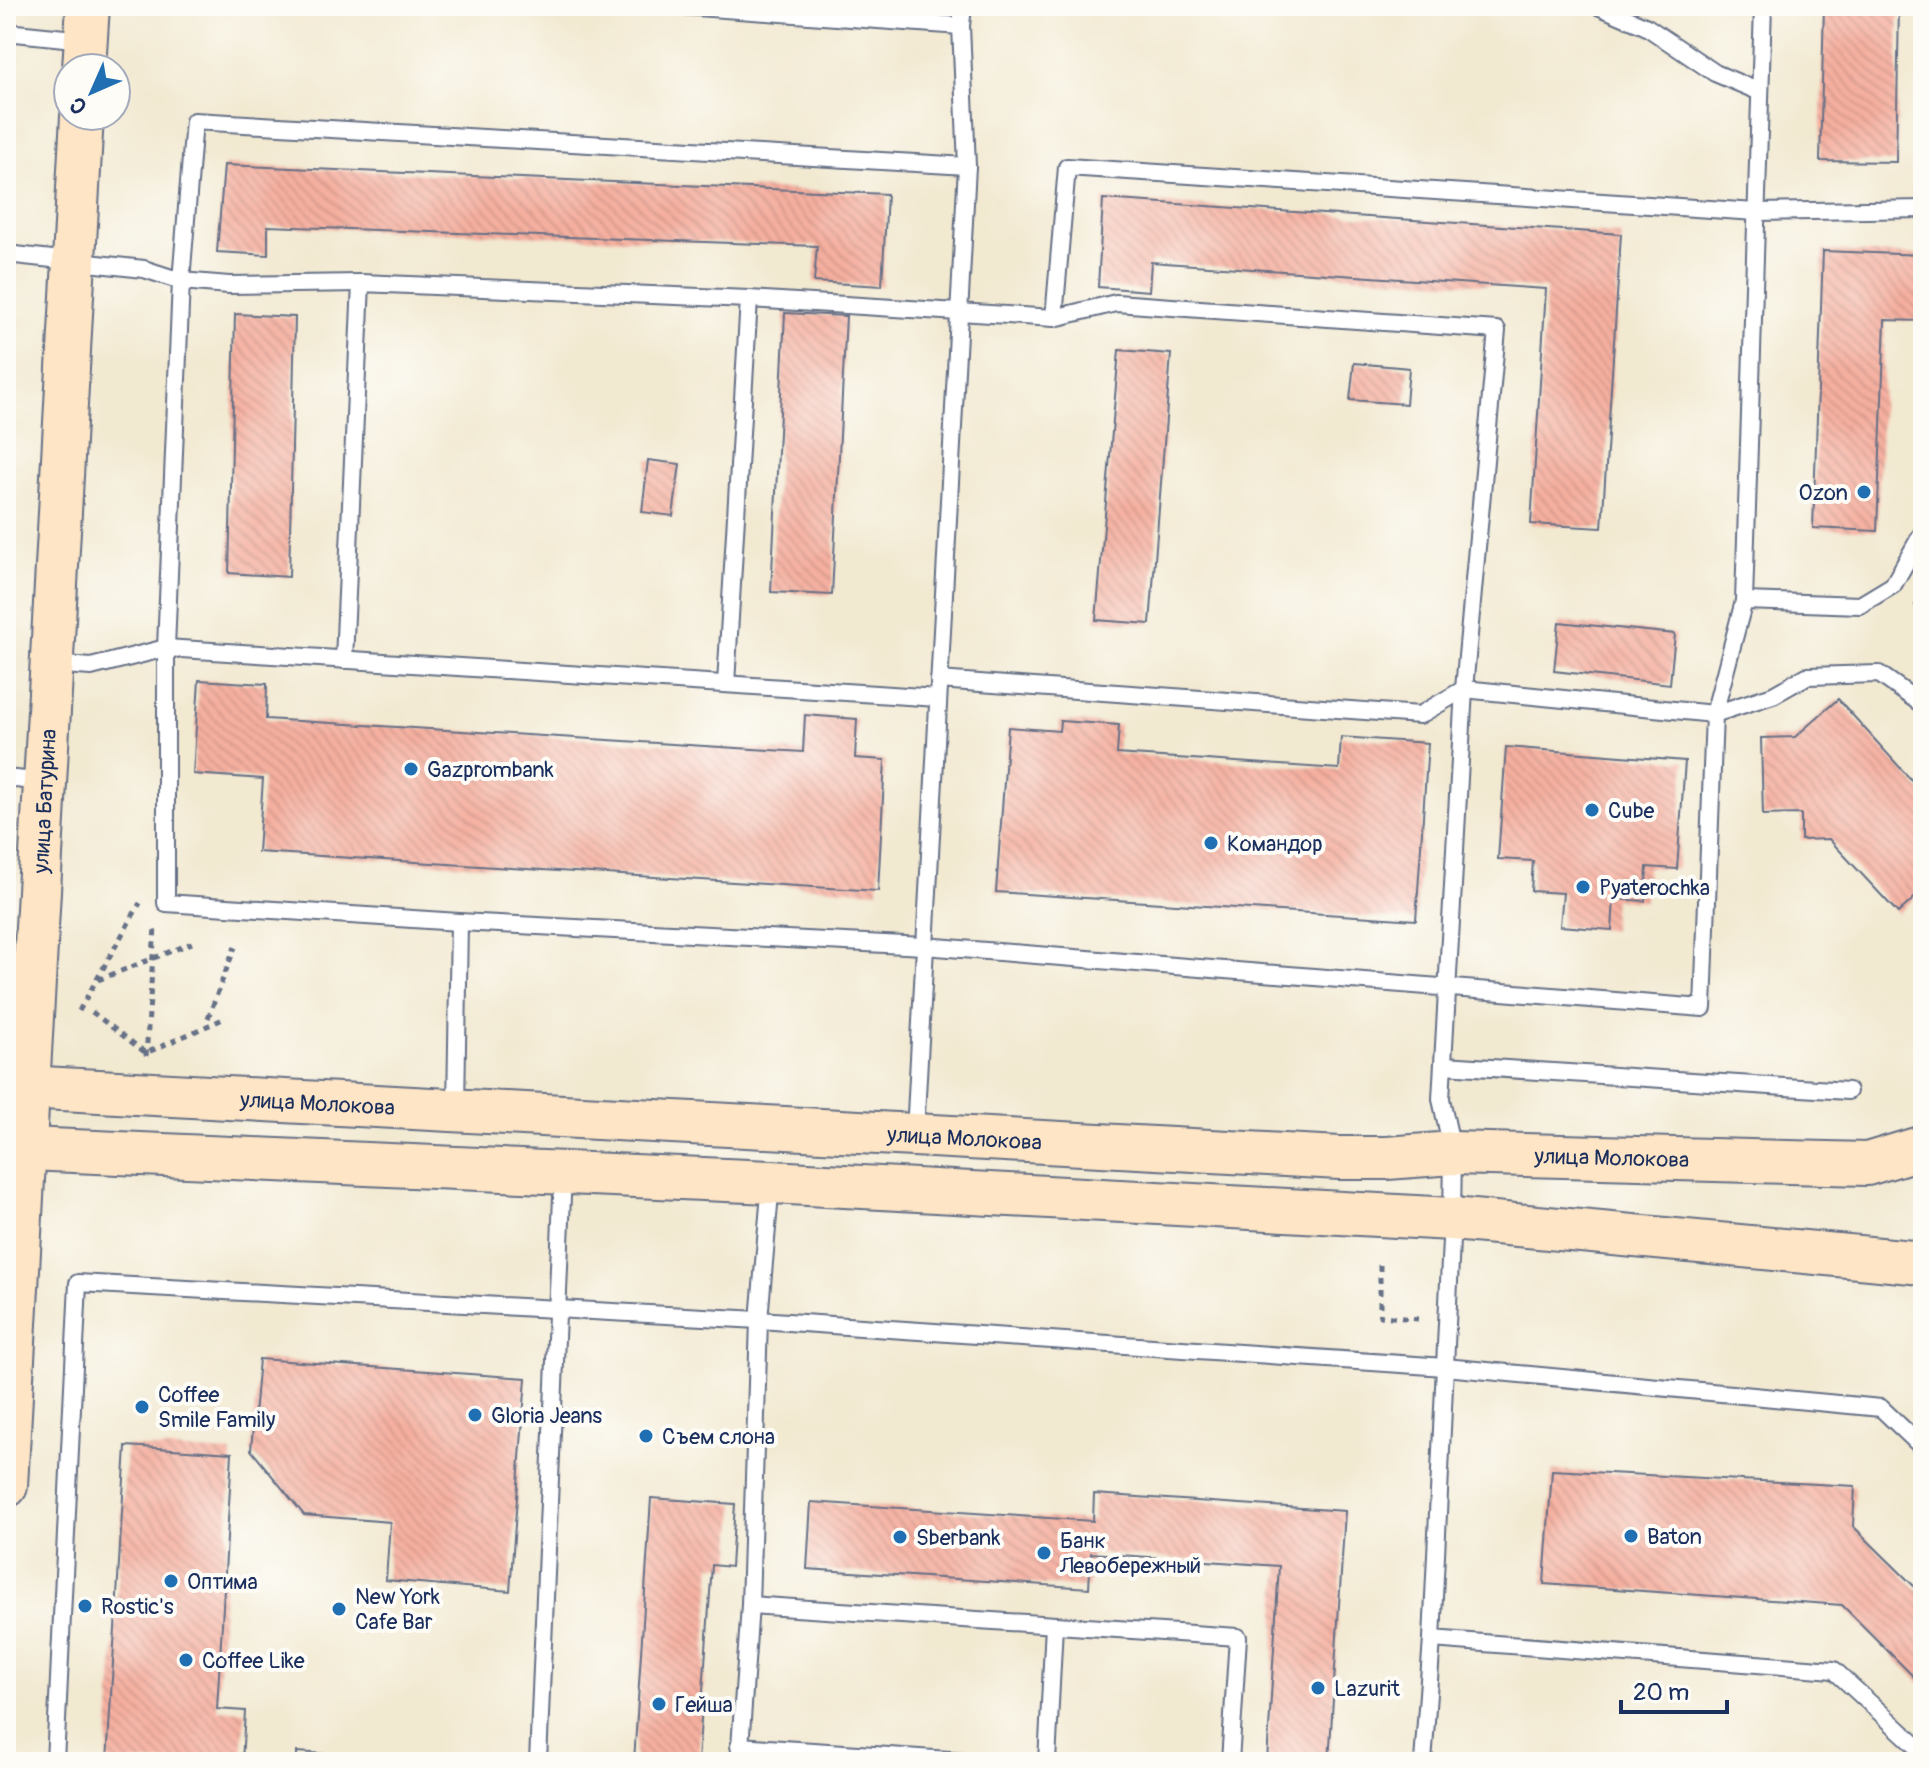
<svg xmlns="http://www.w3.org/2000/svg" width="1929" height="1768" font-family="Pangolin,sans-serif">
  <defs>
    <pattern id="building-back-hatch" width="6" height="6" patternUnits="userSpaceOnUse" patternTransform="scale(2)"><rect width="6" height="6" fill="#f5af9f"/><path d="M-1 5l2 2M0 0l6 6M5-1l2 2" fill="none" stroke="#d1978b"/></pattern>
  </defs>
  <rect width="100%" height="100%" fill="#fdfcf7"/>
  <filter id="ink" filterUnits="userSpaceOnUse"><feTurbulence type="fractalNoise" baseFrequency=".0125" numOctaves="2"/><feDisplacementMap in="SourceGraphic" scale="16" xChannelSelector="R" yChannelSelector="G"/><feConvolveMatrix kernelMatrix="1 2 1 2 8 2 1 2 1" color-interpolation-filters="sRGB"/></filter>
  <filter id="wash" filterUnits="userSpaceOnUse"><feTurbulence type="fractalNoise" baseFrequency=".006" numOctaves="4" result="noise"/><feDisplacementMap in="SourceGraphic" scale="32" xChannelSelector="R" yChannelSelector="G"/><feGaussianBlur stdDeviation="1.8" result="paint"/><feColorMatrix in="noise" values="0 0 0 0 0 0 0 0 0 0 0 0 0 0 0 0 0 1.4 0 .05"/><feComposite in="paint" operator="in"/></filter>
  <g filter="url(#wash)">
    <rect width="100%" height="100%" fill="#f2e9d1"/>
    <g id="blocks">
      <g fill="url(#building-back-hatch)">
        <polygon points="1824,6 1899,6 1896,162 1820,161"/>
        <polygon points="224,165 887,194 882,286 814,282 817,246 268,226 268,255 217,252"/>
        <polygon points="1103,199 1621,234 1602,528 1531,524 1546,289 1151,262 1149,291 1098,287"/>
        <polygon points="1823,251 1923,255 1923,321 1885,320 1877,531 1813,528"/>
        <polygon points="785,313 846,316 832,595 771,592"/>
        <polygon points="235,314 295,317 289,577 229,573"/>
        <polygon points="1119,350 1171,354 1150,624 1096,620"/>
        <polygon points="1354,363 1409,368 1406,404 1350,400"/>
        <polygon points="648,460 680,464 673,516 642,512"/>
        <polygon points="1923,597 1923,613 1915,605"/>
        <polygon points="1559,622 1675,634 1670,684 1554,671"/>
        <polygon points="199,680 267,684 266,719 803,752 805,715 857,719 855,758 885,760 878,891 258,852 263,779 193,774"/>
        <polygon points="1838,699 1923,793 1923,890 1898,913 1829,839 1801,840 1801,814 1763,815 1761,738 1795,737"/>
        <polygon points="1060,721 1119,725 1117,754 1339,769 1341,737 1428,743 1416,920 996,892 1008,727 1059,731"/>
        <polygon points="1506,747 1685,761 1677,869 1647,867 1645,901 1614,899 1612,930 1560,926 1563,893 1531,891 1533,861 1498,859"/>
        <polygon points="259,1359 526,1378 510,1591 386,1580 390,1522 304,1515 251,1450"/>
        <polygon points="126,1446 232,1453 217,1709 245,1711 242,1762 107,1762"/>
        <polygon points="1552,1470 1855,1486 1853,1526 1923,1595 1923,1686 1842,1605 1544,1584"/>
        <polygon points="1094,1494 1345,1511 1329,1762 1267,1762 1279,1566 1091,1553 1089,1588 807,1569 811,1502 1093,1521"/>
        <polygon points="651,1498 735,1504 731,1567 712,1565 698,1762 634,1762"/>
        <polygon points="297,1752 411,1760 410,1762 297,1762"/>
      </g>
    </g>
  </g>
  <g filter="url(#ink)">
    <use href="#blocks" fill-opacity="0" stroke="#667086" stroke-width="2"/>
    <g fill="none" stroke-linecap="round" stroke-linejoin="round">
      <defs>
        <g id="lane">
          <polyline points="682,6 961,26"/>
          <polyline points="1598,6 1647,27 1715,73 1760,92"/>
          <polyline points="6,32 84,40"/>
          <polyline points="6,254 144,269 181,281 194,121 967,166"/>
          <polyline points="361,283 229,285 181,281 166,648 166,903 459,922 924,946 1703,1008 1714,714 1744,601 1763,6"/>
          <polyline points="749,299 1054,318 1067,167 1756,212 1923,209"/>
          <polyline points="1054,318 1116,303 1497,330 1464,689 1441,1099 1453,1153 1452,1219 1432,1639 1423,1762"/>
          <polyline points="1744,601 1860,605 1893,585 1923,532"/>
          <polyline points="344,660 361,283 749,299 726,684"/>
          <polyline points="52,664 91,667 166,648 938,698"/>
          <polyline points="939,680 1420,715 1464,689 1714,714 1773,695 1807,676 1879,674 1923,705"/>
          <polyline points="6,778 44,782"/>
          <polyline points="1444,1065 1848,1091"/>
          <polyline points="456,1108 459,922"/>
          <polyline points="915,1133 967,166 961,26 963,6"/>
          <polyline points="750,1605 1238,1637 1230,1762"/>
          <polyline points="1432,1639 1834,1670 1923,1752"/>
          <polyline points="739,1746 980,1762"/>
          <polyline points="55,1762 78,1283 759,1320 1445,1367 1881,1408 1923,1448"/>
          <polyline points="538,1762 563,1173"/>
          <polyline points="739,1762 750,1605 759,1320 771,1182"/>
          <polyline points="1047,1762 1054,1625"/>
        </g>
        <g id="secondary">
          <polyline points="84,68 88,6"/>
          <path id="s1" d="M6 1086 1340 1158H1387L1453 1153 1867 1164 1923 1147"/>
          <polyline points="6,1148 771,1182 1452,1219 1923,1263"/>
          <path id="s2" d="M6 1486 82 116"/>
        </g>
      </defs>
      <use href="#lane" stroke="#667086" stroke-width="20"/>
      <use href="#secondary" stroke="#667086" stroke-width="46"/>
      <g stroke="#667086" stroke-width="5" stroke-dasharray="6 6" stroke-linecap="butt">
        <polyline points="98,980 192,943"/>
        <polyline points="79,1011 140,903"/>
        <polyline points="92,1012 146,1053 223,1019"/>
        <polyline points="208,1018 235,947"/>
        <polyline points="146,1056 155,927"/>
        <polyline points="1380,1265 1380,1316 1418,1319"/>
      </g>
      <use href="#lane" stroke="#fff" stroke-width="16"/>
      <use href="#secondary" stroke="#fde5c5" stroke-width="42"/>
    </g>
  </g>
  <g fill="#1f6fb2" stroke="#fdfcf7" stroke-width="3">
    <circle cx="1864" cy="492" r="8"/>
    <circle cx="411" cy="769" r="8"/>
    <circle cx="1592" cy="810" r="8"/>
    <circle cx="1211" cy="843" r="8"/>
    <circle cx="1583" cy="887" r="8"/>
    <circle cx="142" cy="1407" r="8"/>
    <circle cx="475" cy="1415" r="8"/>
    <circle cx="646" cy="1436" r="8"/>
    <circle cx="1631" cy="1536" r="8"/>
    <circle cx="900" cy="1537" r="8"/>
    <circle cx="1044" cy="1553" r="8"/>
    <circle cx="171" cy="1581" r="8"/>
    <circle cx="85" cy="1606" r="8"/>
    <circle cx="339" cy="1609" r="8"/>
    <circle cx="186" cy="1660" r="8"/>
    <circle cx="1318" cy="1688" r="8"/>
    <circle cx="659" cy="1704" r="8"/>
  </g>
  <g text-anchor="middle" stroke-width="8" stroke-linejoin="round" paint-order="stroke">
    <g font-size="22" fill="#1b2f5e" stroke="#fdfcf7" text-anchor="start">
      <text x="1848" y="500" text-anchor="end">Ozon</text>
      <text x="427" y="777">Gazprombank</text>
      <text x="1608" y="818">Cube</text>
      <text x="1227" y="851">Командор</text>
      <text x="1599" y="895">Pyaterochka</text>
      <text x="158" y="1402">Coffee<tspan x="158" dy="25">Smile Family</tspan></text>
      <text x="491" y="1423">Gloria Jeans</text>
      <text x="662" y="1444">Съем слона</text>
      <text x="1647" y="1544">Baton</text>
      <text x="916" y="1545">Sberbank</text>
      <text x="1060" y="1548">Банк<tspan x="1060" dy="25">Левобережный</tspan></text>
      <text x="187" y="1589">Оптима</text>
      <text x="355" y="1604">New York<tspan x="355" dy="25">Cafe Bar</tspan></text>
      <text x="101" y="1614">Rostic's</text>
      <text x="202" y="1668">Coffee Like</text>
      <text x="1334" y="1696">Lazurit</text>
      <text x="675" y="1712">Гейша</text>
    </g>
    <g font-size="22" fill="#1b2f5e" stroke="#fdfcf7">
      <text dy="8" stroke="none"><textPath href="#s2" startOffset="686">улица Батурина</textPath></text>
      <text dy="8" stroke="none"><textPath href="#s1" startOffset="312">улица Молокова</textPath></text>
      <text dy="8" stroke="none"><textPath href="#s1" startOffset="960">улица Молокова</textPath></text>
      <text dy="8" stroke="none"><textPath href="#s1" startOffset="1608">улица Молокова</textPath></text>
    </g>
  </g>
  <rect width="1929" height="1768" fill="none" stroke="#fdfcf7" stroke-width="32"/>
  <g transform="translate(92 92) rotate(225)"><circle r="38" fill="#fdfcf7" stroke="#a3aaba" stroke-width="2"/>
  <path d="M0-6L14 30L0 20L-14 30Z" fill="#1f6fb2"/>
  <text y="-12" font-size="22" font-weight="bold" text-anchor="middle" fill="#1b2f5e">С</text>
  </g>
  <path d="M1621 1700v12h106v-12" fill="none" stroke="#1b2f5e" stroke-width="4"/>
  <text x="1633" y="1700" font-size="24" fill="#1b2f5e" stroke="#fdfcf7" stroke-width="6" paint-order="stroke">20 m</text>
</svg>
